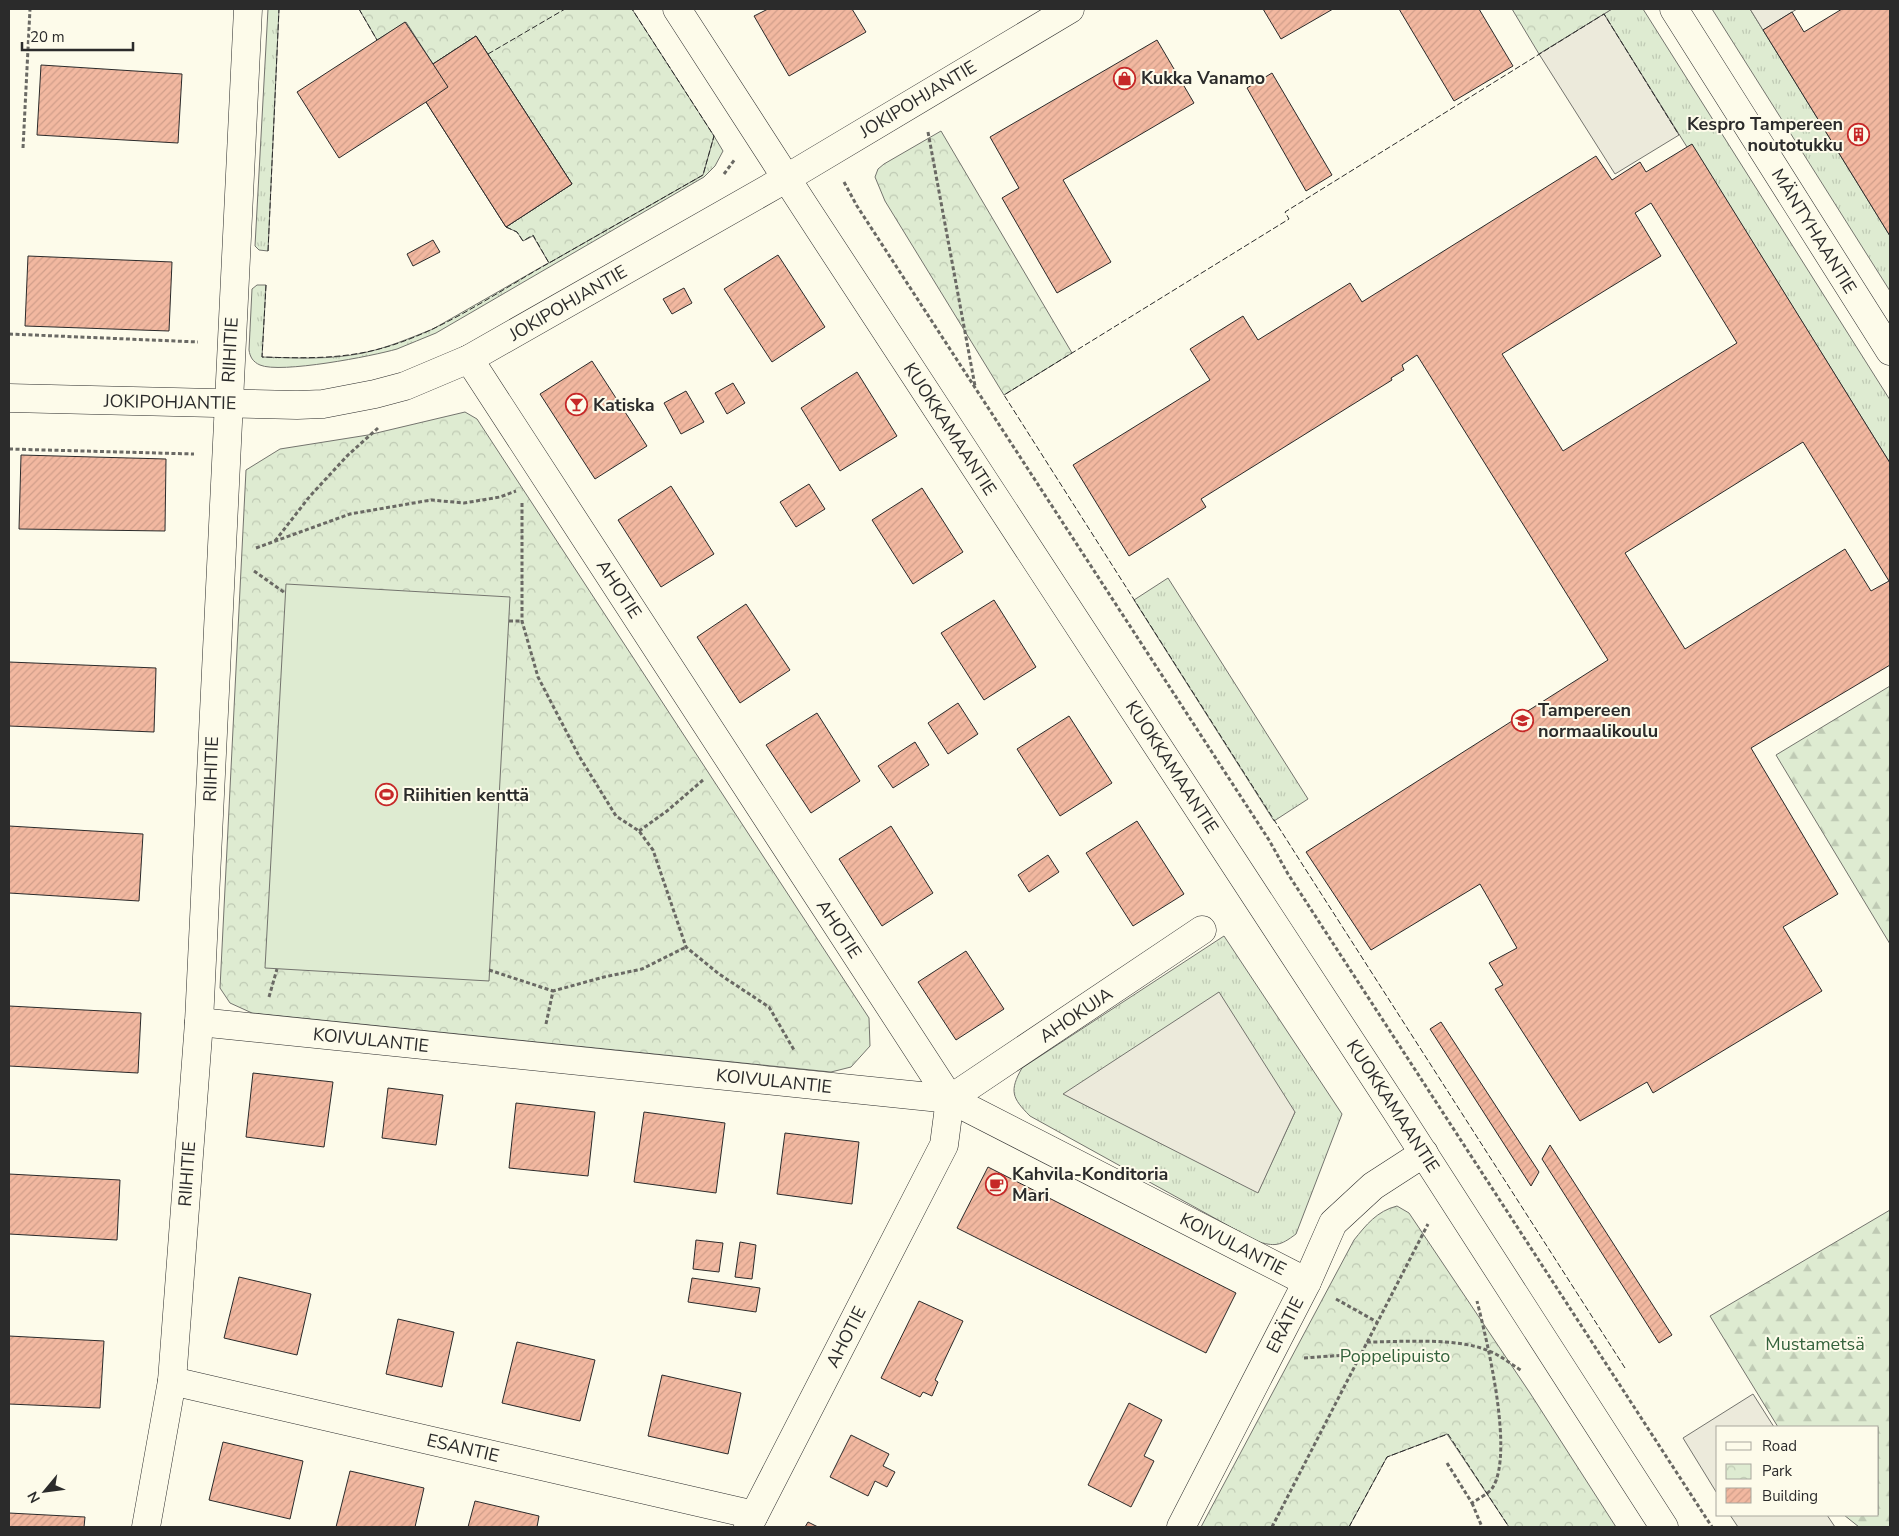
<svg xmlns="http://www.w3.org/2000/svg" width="1899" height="1536" font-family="'Nunito Sans',sans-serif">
  <defs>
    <pattern id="grass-tufts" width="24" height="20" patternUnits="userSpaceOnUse" patternTransform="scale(1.25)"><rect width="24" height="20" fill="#deebd1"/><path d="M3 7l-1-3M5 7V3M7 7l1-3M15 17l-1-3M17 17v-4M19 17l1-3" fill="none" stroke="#bfcab4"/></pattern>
    <pattern id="forest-firs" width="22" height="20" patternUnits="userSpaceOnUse" patternTransform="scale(1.25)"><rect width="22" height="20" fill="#deebd1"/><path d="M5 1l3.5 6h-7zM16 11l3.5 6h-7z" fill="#bfcab4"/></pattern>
    <pattern id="park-crowns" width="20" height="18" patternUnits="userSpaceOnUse" patternTransform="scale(1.25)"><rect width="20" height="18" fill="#deebd1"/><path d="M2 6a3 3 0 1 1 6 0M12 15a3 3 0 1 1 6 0" fill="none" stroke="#bfcab4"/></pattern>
    <pattern id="building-hatch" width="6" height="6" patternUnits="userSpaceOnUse" patternTransform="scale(1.25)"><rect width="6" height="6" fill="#f2b8a0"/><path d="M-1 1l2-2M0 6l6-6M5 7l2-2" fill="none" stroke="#d09e8a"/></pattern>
  </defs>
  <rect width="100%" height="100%" fill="#fdfbea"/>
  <g fill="url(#grass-tufts)" stroke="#74746e" fill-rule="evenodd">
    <polygon points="268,9 279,9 268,251 259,250 255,246"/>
    <polygon points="1612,9 1643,9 1890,400 1890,463 1692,145 1687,147 1604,14"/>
    <polygon points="1712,9 1750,9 1890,236 1890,291"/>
    <path d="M714 136 723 151 715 166 704 177 436 333C423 338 410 344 397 349 373 356 280 374 260 365 253 362 250 357 249 350L252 289 257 285H266L262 357C296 358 330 360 363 353 387 348 410 338 433 329L702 175Z"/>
    <polygon points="1168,578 1308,799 1274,821 1134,600"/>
    <path d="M1224 936 1342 1114 1296 1234C1280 1246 1275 1247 1256 1241L1030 1116C1012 1098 1009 1091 1022 1068ZM1064 1094 1295 1112 1258 1192Z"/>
  </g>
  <g fill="url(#forest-firs)" stroke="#74746e">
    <polygon points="1890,686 1890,944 1776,755"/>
    <polygon points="1890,1210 1890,1527 1859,1527 1844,1515 1878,1515 1878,1427 1778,1427 1710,1316"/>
  </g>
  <g fill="url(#park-crowns)" stroke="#74746e">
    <polygon points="359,9 632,9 714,136 703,175 549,263 533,236 523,241 517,232 506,227 572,184 476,36 433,64 406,22 377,40"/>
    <polygon points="1512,9 1612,9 1539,54"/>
    <polygon points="941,131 1072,353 1004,395 885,201 875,177 878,169 884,164"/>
    <polygon points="465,412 477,419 869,1018 870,1046 851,1067 831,1072 252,1013 230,1003 220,988 246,470 280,449 368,435"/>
    <path d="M1397 1206 1409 1213 1530 1393 1616 1527H1509L1447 1434 1387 1457 1349 1527H1201L1354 1240C1366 1225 1377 1211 1397 1206Z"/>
  </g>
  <polygon fill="#deebd1" stroke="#74746e" points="286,584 510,597 489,981 265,968"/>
  <g fill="#eceadb" stroke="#74746e">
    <polygon points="1750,9 1797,9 1763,30"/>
    <polygon points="1604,14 1679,135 1615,174 1539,54"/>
    <polygon points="1219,992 1295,1112 1258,1193 1063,1094"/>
    <polygon points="1753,1394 1774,1427 1718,1427 1718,1495 1683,1438"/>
    <polygon points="1730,1515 1827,1515 1835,1527 1738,1527"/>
  </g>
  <g fill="url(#building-hatch)" stroke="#2b2b2b" fill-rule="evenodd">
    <polygon points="768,9 852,9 866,32 789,76 754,16"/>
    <polygon points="1263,9 1333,9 1281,39"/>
    <polygon points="1399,9 1479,9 1513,66 1454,101"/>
    <polygon points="1842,9 1890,9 1890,236 1763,30 1792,12 1804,32"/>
    <polygon points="405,22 433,64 476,36 572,184 506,227 426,102 339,158 297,92"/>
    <polygon points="476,36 572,184 506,227 426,102 448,87 433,64"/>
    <polygon points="1157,40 1194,103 1063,180 1111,262 1057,293 1002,198 1019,188 990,137"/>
    <polygon points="41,65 182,74 178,143 37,135"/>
    <polygon points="1272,73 1332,175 1306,191 1247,88"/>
    <path d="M1692 144 1890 463V665L1751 748 1838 894 1783 927 1822 991 1653 1093 1647 1082 1580 1121 1495 989 1503 985 1489 963 1517 948 1480 884 1371 950 1306 852 1608 660 1417 355 1402 365 1404 370 1391 378 1392 380 1201 499 1206 507 1129 556 1073 465 1210 380 1190 349 1243 316 1258 340 1350 283 1362 302 1596 156 1612 180 1640 162 1646 172ZM1651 203 1737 343 1563 451 1502 354 1661 256 1635 213ZM1803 442 1889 581 1871 591 1845 549 1685 649 1625 553Z"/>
    <polygon points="433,240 440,252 413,266 407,254"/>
    <polygon points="778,255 825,327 772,362 724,289"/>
    <polygon points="28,256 172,262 169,331 25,326"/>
    <polygon points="684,288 692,303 672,314 663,299"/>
    <polygon points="592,361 647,446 595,479 540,394"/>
    <polygon points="857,372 897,436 840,471 801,408"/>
    <polygon points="733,383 745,403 727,414 715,393"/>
    <polygon points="686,391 704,422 681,434 664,403"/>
    <polygon points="21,455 166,459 165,531 19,529"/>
    <polygon points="809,484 825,509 796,527 780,502"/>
    <polygon points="671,486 714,554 661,587 618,520"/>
    <polygon points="922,488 963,552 913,584 872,520"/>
    <polygon points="994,600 1036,667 984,700 941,633"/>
    <polygon points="746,604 790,670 740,703 697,637"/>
    <polygon points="9,662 156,668 154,732 9,726"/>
    <polygon points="958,703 978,734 948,754 928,723"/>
    <polygon points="817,713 860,781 811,813 766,745"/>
    <polygon points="1069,716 1112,783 1060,816 1017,749"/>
    <polygon points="915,742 929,765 893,788 878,766"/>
    <polygon points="1137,821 1184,894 1133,926 1086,853"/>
    <polygon points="9,826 143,834 139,901 9,893"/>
    <polygon points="891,826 933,893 882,926 839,859"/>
    <polygon points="1048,855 1059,872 1029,892 1018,875"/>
    <polygon points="966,951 1004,1009 956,1040 918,982"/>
    <polygon points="9,1006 141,1013 138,1073 9,1066"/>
    <polygon points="1441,1022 1539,1172 1531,1186 1430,1029"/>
    <polygon points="253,1073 333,1082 324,1147 246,1137"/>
    <polygon points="388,1088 443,1095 436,1145 382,1138"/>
    <polygon points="516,1103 595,1112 588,1176 509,1168"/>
    <polygon points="644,1112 725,1123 716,1193 634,1182"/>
    <polygon points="785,1133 859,1142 852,1204 777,1194"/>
    <polygon points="1550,1145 1672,1335 1659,1343 1542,1159"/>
    <polygon points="988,1167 1236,1293 1206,1353 957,1228"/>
    <polygon points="9,1174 120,1180 117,1240 9,1234"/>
    <polygon points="696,1240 723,1243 719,1272 693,1269"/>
    <polygon points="740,1242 756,1245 752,1279 735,1277"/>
    <polygon points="239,1277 311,1294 297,1355 224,1338"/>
    <polygon points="692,1278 760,1288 756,1312 688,1302"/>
    <polygon points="919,1301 963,1321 935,1380 938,1382 932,1396 923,1392 920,1397 881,1378"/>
    <polygon points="398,1319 454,1332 442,1387 386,1374"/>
    <polygon points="9,1336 104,1341 100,1408 9,1404"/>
    <polygon points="517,1342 595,1360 580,1421 502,1403"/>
    <polygon points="662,1375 741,1393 728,1454 648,1436"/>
    <polygon points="1129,1403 1162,1420 1144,1456 1154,1461 1131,1507 1088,1485"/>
    <polygon points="851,1435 889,1454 883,1466 895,1472 887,1487 875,1481 868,1496 830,1477"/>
    <polygon points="223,1442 303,1461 290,1519 209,1500"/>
    <polygon points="350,1471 424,1488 415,1527 336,1527"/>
    <polygon points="475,1501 539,1516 537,1527 468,1527"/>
    <polygon points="9,1513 85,1517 84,1527 9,1527"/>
    <polygon points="808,1522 818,1527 805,1527"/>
  </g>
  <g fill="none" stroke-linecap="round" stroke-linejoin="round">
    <defs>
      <g id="street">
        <polyline points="1674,9 1890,351"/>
        <polyline points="469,359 950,1099 944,1145 748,1527"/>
        <polyline points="199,1022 950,1099 1307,1282"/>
        <polyline points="950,1099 1202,930"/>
        <polyline points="172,1381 754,1515"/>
        <polyline points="146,1527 172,1381 199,1022 248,9"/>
        <polyline points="1181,1527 1307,1282 1333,1223 1373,1186 1424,1153"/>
      </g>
      <g id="secondary">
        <polyline points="677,9 805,207 1395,1109 1664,1527"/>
        <polyline points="9,398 297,405 323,404 375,394 405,386 469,359 787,178 1070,9"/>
      </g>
    </defs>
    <use href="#street" stroke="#2b2b2b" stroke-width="29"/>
    <use href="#secondary" stroke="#2b2b2b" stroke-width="29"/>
    <g stroke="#6a6964" stroke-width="3" stroke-dasharray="4 2.5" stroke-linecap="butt">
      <polyline points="928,132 975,386"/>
      <polyline points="23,148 30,9"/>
      <polyline points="724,174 735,159"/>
      <polyline points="844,182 857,206 1269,840 1288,874 1712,1527"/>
      <polyline points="9,334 198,342"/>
      <polyline points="9,449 194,454"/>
      <polyline points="522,503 522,621 538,677 579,756 616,816 639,831 653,850 686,947 719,974 769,1007 794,1050"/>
      <polyline points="275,541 310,496 348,455 378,428"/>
      <polyline points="256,548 350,514 431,500 464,503 500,497 516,491"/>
      <polyline points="254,571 285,593"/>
      <polyline points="509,621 522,621"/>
      <polyline points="639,831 667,811 703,780"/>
      <polyline points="489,970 553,991"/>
      <polyline points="269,997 277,969"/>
      <polyline points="546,1024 553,991 604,977 642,969 686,947"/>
      <polyline points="1336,1299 1377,1322"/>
      <path d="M1367 1342C1402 1342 1457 1337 1489 1351 1500 1355 1511 1364 1522 1371"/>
      <polyline points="1304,1358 1360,1354"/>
      <path d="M1447 1463 1472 1503C1479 1498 1489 1494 1493 1487 1514 1451 1487 1341 1477 1301"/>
      <polyline points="1472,1503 1482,1527"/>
      <polyline points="1272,1527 1428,1224"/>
    </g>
    <use href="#street" stroke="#fdfbea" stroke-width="28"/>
    <use href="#secondary" stroke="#fdfbea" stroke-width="28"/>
    <g stroke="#2b2b2b" stroke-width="1" stroke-dasharray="6 2.5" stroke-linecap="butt">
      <polyline points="359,9 377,40"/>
      <polyline points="488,54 565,9"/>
      <polyline points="506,227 517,232 523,241 533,235 549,263 703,175 714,136 632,9"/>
      <polyline points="268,251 279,9"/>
      <path d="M266 285 262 357C295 358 328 359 361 353 429 341 490 296 549 263"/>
      <polyline points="1625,1368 1297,856 1004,395 1289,219 1285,212 1604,14 1679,135"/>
      <polyline points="1349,1527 1387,1457 1448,1434 1509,1527"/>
    </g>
  </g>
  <defs>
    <symbol id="shop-ring" viewBox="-11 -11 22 22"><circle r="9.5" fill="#fdfbea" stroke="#c62828" stroke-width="1.5"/><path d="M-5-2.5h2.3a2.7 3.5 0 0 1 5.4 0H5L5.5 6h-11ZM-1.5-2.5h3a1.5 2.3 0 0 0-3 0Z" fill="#c62828"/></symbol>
    <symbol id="building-ring" viewBox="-11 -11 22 22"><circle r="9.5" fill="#fdfbea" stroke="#c62828" stroke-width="1.5"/><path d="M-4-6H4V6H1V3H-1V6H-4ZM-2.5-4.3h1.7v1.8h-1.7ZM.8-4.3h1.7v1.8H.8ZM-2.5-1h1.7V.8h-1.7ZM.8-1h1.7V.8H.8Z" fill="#c62828"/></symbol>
    <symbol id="bar-ring" viewBox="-11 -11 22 22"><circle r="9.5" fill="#fdfbea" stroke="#c62828" stroke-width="1.5"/><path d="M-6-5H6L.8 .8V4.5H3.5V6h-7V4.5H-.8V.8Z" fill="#c62828"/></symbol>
    <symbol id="school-ring" viewBox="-11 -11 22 22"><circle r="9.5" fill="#fdfbea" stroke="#c62828" stroke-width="1.5"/><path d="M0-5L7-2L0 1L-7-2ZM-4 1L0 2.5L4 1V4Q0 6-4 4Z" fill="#c62828"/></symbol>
    <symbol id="stadium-ring" viewBox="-11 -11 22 22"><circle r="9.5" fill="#fdfbea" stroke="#c62828" stroke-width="1.5"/><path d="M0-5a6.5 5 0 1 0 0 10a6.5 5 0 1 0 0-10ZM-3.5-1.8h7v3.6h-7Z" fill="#c62828"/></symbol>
    <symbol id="cafe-ring" viewBox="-11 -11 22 22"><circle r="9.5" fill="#fdfbea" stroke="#c62828" stroke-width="1.5"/><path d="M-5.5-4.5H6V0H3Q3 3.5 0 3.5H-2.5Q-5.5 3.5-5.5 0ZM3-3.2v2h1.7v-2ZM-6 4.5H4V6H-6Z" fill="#c62828"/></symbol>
  </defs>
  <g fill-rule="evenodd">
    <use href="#shop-ring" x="1112" y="66" width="25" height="25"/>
    <use href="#building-ring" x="1846" y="122" width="25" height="25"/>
    <use href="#bar-ring" x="564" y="392" width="25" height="25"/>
    <use href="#school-ring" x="1510" y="708" width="25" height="25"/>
    <use href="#stadium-ring" x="374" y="782" width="25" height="25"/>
    <use href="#cafe-ring" x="984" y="1172" width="25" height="25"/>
  </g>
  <g text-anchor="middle" stroke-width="4" stroke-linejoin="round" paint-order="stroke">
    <g font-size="18" font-weight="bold" fill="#2b2b2b" stroke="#fdfbea" text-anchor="start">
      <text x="1141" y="84">Kukka Vanamo</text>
      <text x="1843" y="130" text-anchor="end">Kespro Tampereen<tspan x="1843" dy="21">noutotukku</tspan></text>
      <text x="593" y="411">Katiska</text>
      <text x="1538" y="716">Tampereen<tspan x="1538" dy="21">normaalikoulu</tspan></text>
      <text x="403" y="801">Riihitien kenttä</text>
      <text x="1012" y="1180">Kahvila-Konditoria<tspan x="1012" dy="21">Mari</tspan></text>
    </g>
    <g font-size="18" fill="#2b2b2b" stroke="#fdfbea">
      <text transform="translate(918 99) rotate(-31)" y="6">JOKIPOHJANTIE</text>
      <text transform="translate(1814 231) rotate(58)" y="6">MÄNTYHAANTIE</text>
      <text transform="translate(568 303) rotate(-30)" y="6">JOKIPOHJANTIE</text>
      <text transform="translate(230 350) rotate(-87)" y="6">RIIHITIE</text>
      <text transform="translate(170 402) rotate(1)" y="6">JOKIPOHJANTIE</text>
      <text transform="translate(950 429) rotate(57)" y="6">KUOKKAMAANTIE</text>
      <text transform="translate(619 589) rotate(57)" y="6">AHOTIE</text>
      <text transform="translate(1172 767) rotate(57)" y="6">KUOKKAMAANTIE</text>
      <text transform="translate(211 769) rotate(-88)" y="6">RIIHITIE</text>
      <text transform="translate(839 929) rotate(57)" y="6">AHOTIE</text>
      <text transform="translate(1076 1015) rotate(-34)" y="6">AHOKUJA</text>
      <text transform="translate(371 1040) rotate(6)" y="6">KOIVULANTIE</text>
      <text transform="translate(774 1081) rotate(6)" y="6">KOIVULANTIE</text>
      <text transform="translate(1393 1106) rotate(57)" y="6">KUOKKAMAANTIE</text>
      <text transform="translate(187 1174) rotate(-86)" y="6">RIIHITIE</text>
      <text transform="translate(1233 1244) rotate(27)" y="6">KOIVULANTIE</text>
      <text transform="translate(1285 1325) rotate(-63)" y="6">ERÄTIE</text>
      <text transform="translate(846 1337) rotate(-63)" y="6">AHOTIE</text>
      <text transform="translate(463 1448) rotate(13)" y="6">ESANTIE</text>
    </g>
    <g font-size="18" fill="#34623c" stroke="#fdfbea">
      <text x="1815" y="1350">Mustametsä</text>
      <text x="1395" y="1362">Poppelipuisto</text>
    </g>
  </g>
  <rect width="1899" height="1536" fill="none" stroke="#2b2b2b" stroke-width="20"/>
  <rect x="1716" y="1426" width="162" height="90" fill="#fdfbea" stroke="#a9a89e"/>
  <rect x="1726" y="1442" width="25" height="8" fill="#fdfbea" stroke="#a9a89e"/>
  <text x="1762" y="1451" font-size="15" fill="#2b2b2b">Road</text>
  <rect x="1726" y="1464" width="25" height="15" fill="url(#park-crowns)" stroke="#a9a89e"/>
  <text x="1762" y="1476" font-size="15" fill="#2b2b2b">Park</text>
  <rect x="1726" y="1488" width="25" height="15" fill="url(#building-hatch)" stroke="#a9a89e"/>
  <text x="1762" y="1501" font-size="15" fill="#2b2b2b">Building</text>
  <g transform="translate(45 1491) rotate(241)" stroke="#fdfbea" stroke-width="4" paint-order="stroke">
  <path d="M0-4L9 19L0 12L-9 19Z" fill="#2b2b2b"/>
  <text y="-8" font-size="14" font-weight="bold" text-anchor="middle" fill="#2b2b2b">N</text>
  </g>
  <path d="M22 42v8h111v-8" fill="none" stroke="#2b2b2b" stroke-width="2.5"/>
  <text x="30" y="42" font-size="15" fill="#2b2b2b" stroke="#fdfbea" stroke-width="4" paint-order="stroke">20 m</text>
</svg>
